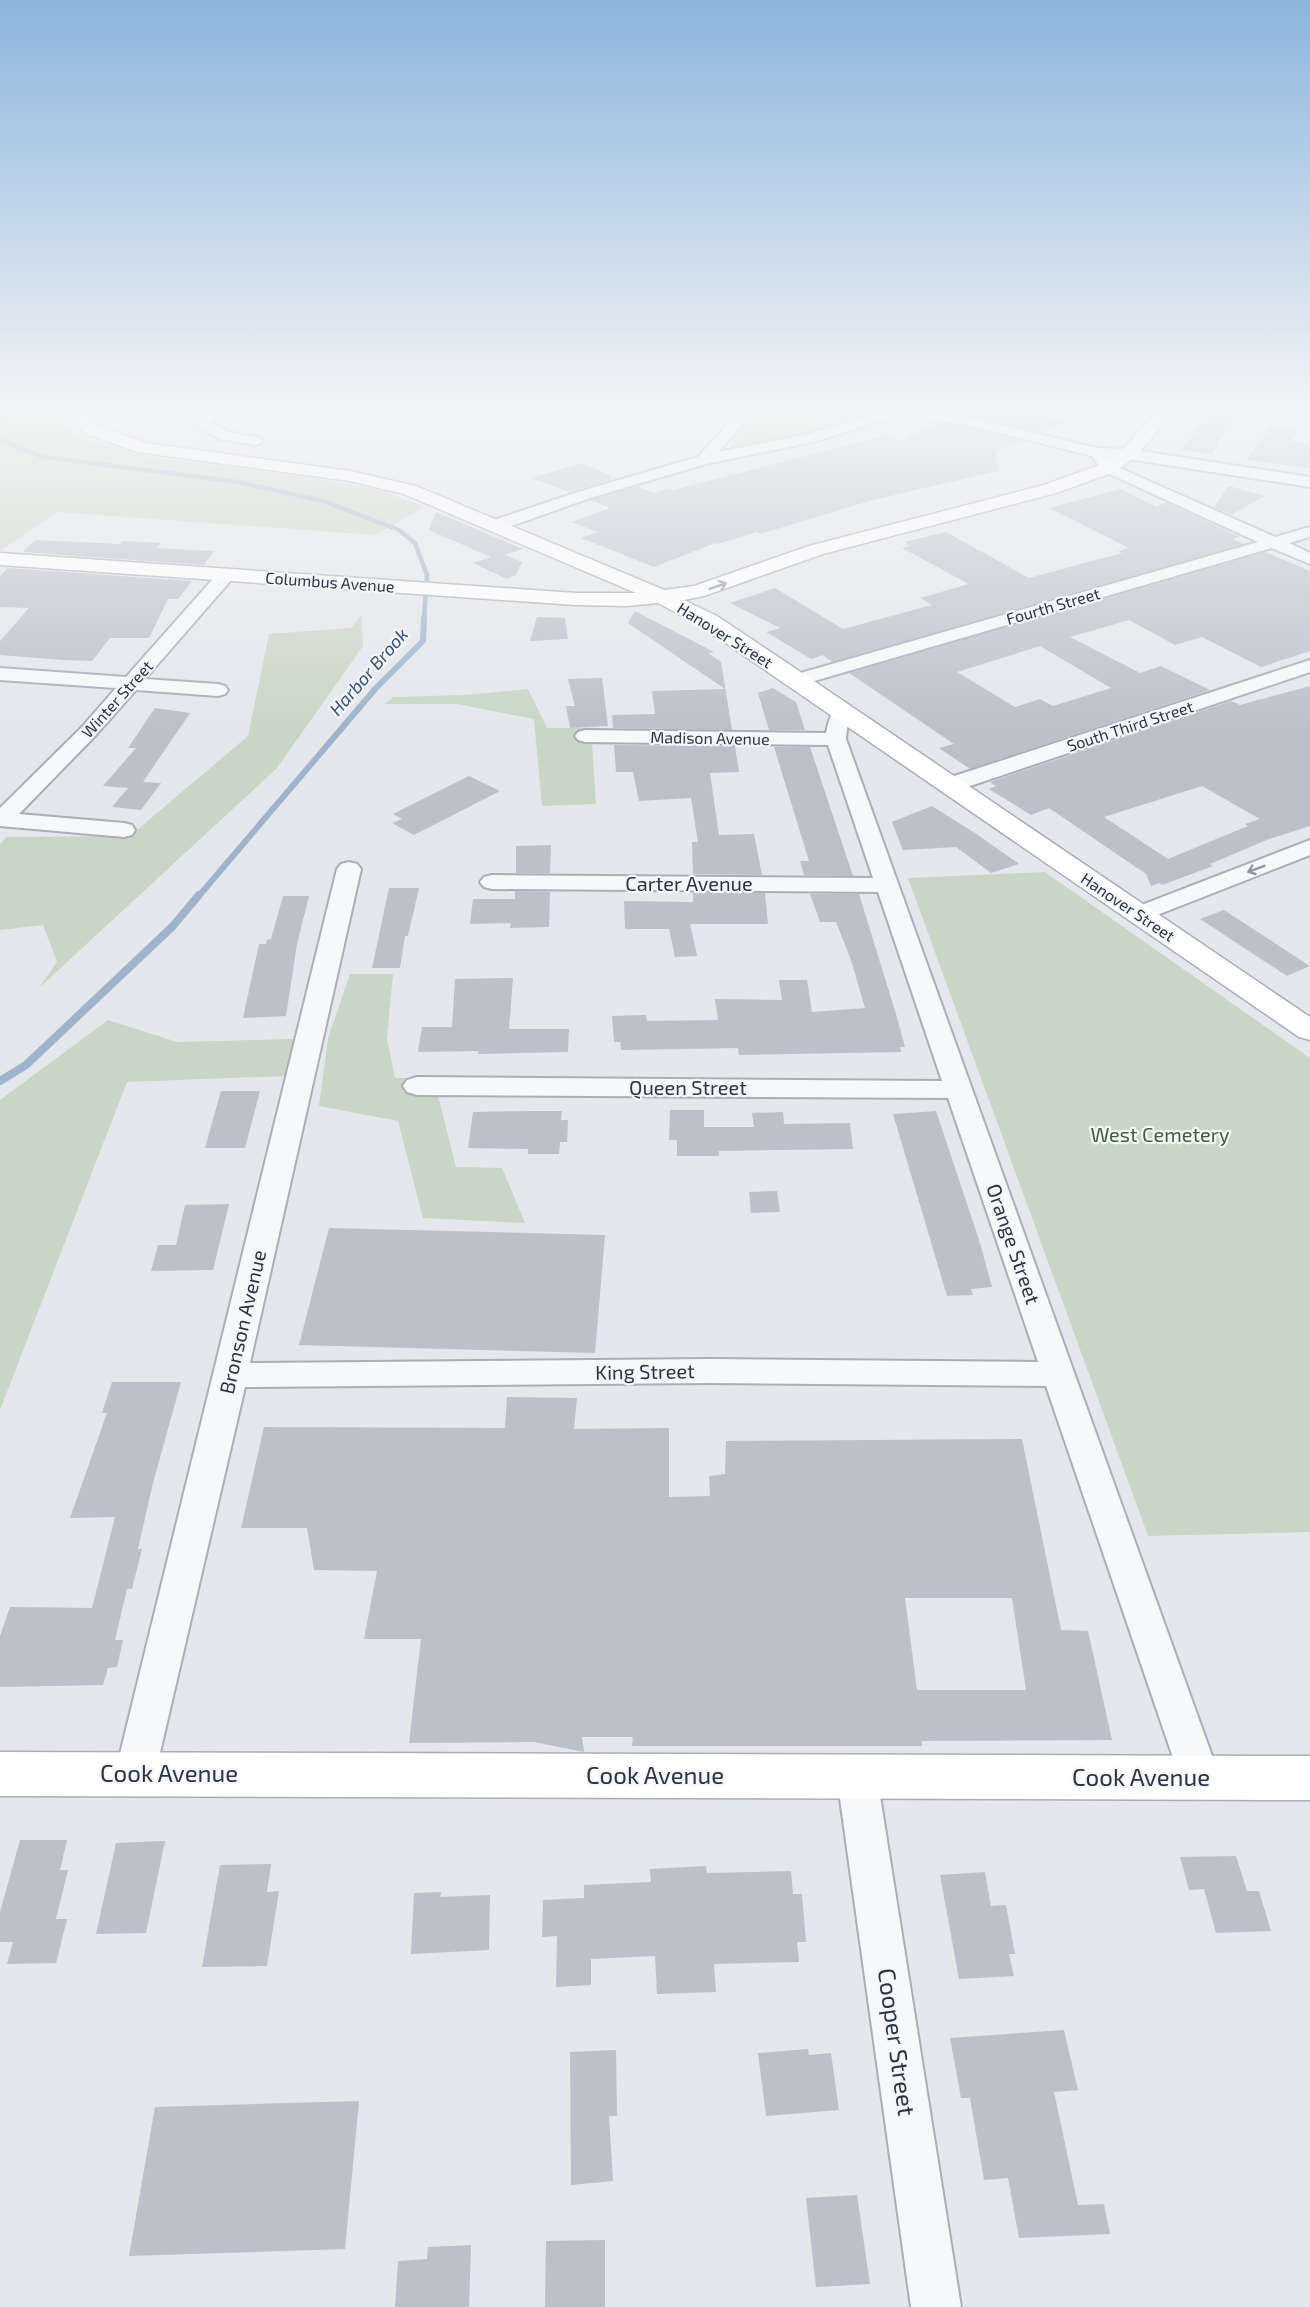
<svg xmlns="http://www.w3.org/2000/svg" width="1310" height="2307" font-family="'Exo 2',sans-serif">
  <rect width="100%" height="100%" fill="#e4e7ec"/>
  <g fill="#c9d6c5">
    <polygon points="0,404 60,404 57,418 82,438 148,457 315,478 377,489 425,507 375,535 57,512 0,551"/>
    <polygon points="765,404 876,414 828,431 742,449 730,446"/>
    <polygon points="361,615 363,646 277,768 39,988 57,962 43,925 0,930 0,844 6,837 130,836 248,736 269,634 351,628"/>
    <polygon points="528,689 547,728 589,728 592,743 596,804 542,806 534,719 457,704 384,704 393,697 465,695"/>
    <polygon points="1045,872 1310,1058 1310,1532 1148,1536 908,878"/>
    <polygon points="350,974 393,974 387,1039 395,1078 413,1078 417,1086 438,1095 456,1167 502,1168 525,1223 423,1218 398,1121 319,1106 328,1038"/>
    <polygon points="108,1020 177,1042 296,1039 285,1076 127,1082 0,1410 0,1100"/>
  </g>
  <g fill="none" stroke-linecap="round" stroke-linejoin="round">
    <g stroke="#9fb4cc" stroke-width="4.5">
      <polyline points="0,421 5,415 33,404"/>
      <polyline points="0,440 43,457 238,482 323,501 399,530 415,543 427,575 424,620"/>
    </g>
    <polyline stroke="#9fb4cc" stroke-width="6" points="198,897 376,688 423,641 424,618"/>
    <polyline stroke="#9fb4cc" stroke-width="8" points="0,1081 26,1065 172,927 199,895"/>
  </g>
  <g fill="#bbc0ca" fill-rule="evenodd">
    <polygon points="964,404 978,404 1069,421 1041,432 952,413"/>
    <polygon points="1216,404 1241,404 1212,454 1181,450"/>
    <polygon points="938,423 972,428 1021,441 995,451 998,471 869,501 760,534 757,532 718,544 715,543 654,567 581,538 598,532 572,522 610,508 590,500 637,486 654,493 670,488 673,490 886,435 903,441 924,427 932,428"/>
    <polygon points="1272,425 1299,429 1291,441 1310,443 1310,468 1247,460"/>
    <polygon points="582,463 610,475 611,480 569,492 531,478"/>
    <polygon points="1229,486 1265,496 1231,515 1214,507"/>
    <polygon points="1120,489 1157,507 1166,502 1240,537 1233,539 1244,544 832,662 823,655 811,659 766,632 780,628 730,603 775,588 843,629 932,605 920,598 969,584 902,548 910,546 904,542 946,532 1029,578 1122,553 1118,551 1129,548 1049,508"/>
    <polygon points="436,512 523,549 505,555 522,562 516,575 507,579 473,563 491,557 429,530"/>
    <polygon points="35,540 120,544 123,541 161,543 156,548 214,551 204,565 23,552"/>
    <path d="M1265 552 1310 571V651L1261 667 1202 637 1175 645 1129 620 1070 637 1140 673 1161 666 1210 690 970 769 939 748 954 744 849 673ZM1040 646 1111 688 1053 706 1040 699 1015 707 957 672Z"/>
    <polygon points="8,568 192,581 178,599 168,599 149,638 110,638 92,661 64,660 0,655 0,641 29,608 0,607 0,576"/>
    <polygon points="635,611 714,652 708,653 721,662 732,730 613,728 612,715 655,714 652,691 725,689 628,623"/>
    <polygon points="537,617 565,618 568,639 530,641"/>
    <polygon points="602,678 608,726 570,728 566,706 575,706 568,679"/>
    <path d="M1310 686V826L1269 839 1210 864 1213 866 1162 885 1159 883 1151 886 1146 874 1049 808 1031 815 989 789 996 786 990 782 1231 701 1240 705ZM1202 786 1260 819 1245 824 1248 826 1168 859 1104 817Z"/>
    <polygon points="773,688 796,702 805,730 769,730 758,693"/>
    <polygon points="155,708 190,713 143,782 161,783 141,810 112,807 128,788 103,786 136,748 128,748"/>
    <polygon points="614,745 735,746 739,772 710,773 719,835 754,834 762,875 693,874 692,842 698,842 691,798 639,801 633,772 616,772"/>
    <polygon points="774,747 810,747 853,876 804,875 800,861 809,861"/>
    <polygon points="469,776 500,791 414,835 392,823 402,819 393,814"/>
    <polygon points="932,806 978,835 1019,864 991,873 956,847 903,850 892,822"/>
    <polygon points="551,845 550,873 516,873 516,846"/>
    <polygon points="389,888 419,888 408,936 405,936 400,968 372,968"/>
    <polygon points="515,891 550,892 549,927 510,928 511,923 470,924 473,899 515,899"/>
    <polygon points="693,893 765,893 768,924 690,924 697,956 675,957 669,929 625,929 624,901 693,902"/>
    <polygon points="810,894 859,894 896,1014 905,1047 900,1047 901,1052 739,1055 738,1048 621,1050 620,1042 614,1042 612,1016 646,1015 647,1021 718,1020 715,999 782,1000 779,980 807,980 812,1012 865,1008 851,960 836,922 820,922"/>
    <polygon points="283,896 309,896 297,944 286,1016 243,1018 259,944 266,944 267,940 271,939"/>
    <polygon points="1224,910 1310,966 1287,976 1200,919"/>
    <polygon points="513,978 509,1029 569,1029 568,1052 478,1054 478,1051 418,1052 422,1027 452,1027 455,979"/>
    <polygon points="221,1091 260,1091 245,1148 205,1148"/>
    <polygon points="670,1110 704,1110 704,1127 754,1127 752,1113 783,1112 784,1124 850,1123 853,1149 719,1151 719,1156 677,1156 677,1140 669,1140"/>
    <polygon points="532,1111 562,1111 561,1120 568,1120 567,1142 560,1142 559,1154 528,1154 528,1149 468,1148 473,1112"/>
    <polygon points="936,1111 980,1243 992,1287 971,1289 973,1295 947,1296 893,1114"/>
    <polygon points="777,1191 780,1212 751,1213 749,1192"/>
    <polygon points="229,1204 213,1270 151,1271 158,1245 176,1245 185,1205"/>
    <polygon points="329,1228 605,1235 595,1353 299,1345"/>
    <polygon points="112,1382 181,1382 153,1483 138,1549 142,1549 132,1589 127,1589 115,1640 123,1640 117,1667 108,1668 103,1685 0,1687 0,1636 10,1607 92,1608 115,1517 70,1518 107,1413 102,1413"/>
    <path d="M507 1397 577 1398 574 1429 669 1428V1497L710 1496 709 1476 725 1474 726 1441 1022 1439 1061 1630 1088 1631 1112 1740 922 1741V1746H632L633 1737H582L584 1752 534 1742 409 1743 421 1639H364L377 1571 314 1570 307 1528H241L264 1427 505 1428ZM905 1598H1012L1026 1690H917Z"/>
    <polygon points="20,1840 67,1840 60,1870 68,1870 56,1919 67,1919 56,1963 7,1964 13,1942 0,1942 0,1912"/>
    <polygon points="165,1841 146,1933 96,1934 116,1843"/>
    <polygon points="1236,1856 1247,1891 1259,1891 1271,1931 1216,1933 1204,1889 1189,1890 1180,1857"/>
    <polygon points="271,1864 267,1892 279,1891 267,1966 202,1967 220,1865"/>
    <polygon points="706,1866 707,1873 791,1871 793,1894 802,1894 806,1942 797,1942 799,1962 714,1964 716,1992 657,1994 655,1956 591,1959 591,1985 556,1987 557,1936 542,1937 543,1900 584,1898 584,1885 651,1882 650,1869"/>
    <polygon points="985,1872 991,1906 1006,1905 1015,1954 1009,1954 1014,1976 959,1979 940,1875"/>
    <polygon points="441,1892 440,1897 490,1895 489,1950 411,1954 414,1893"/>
    <polygon points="1064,2030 1078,2090 1054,2092 1078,2205 1104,2204 1110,2234 1019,2238 1008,2178 984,2180 970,2098 961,2098 950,2038"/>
    <polygon points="808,2049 809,2055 831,2053 839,2110 766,2116 758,2053"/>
    <polygon points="616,2050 617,2116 609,2116 613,2181 571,2185 570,2052"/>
    <polygon points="359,2101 345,2249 129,2256 155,2107"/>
    <polygon points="857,2195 870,2284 816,2287 806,2198"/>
    <polygon points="605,2240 605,2307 545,2307 546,2241"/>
    <polygon points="471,2245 469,2307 395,2307 398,2261 427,2259 428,2247"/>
  </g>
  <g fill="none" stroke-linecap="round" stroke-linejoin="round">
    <defs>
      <g id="street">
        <path d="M241 404H264L262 407 218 418 211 423 229 432 260 438 262 441 260 444 255 445 220 439 196 425C200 409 227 407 241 404Z"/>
        <polygon points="746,404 761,404 718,452 809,434 880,412 849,407 847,404 880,404 972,418 1097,448 1128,449 1310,477 1310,487 1128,459 1108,458 1113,465 1275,537 1310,527 1310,537 1289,543 1310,553 1310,564 1272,548 797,686 790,684 787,680 790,676 1258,542 1103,471 1092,456 972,426 900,415 817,441 706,464 590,498 503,529 497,530 489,525 491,521 578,492 698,457"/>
        <polygon points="226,570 232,571 235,575 232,579 145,679 218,684 225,686 228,690 225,694 218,696 136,690 96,735 19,814 124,823 132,825 135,830 132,835 124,837 0,826 0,808 82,727 116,688 0,680 0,668 126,677 220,571"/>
        <polygon points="1310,660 1310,672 958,790 950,791 942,790 939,785 942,780"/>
        <path d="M843 705 850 707 853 711 848 721 846 739 1220 1778 1214 1791 1200 1797 1186 1791 1180 1778 1046 1386 709 1383 245 1387 155 1774 149 1787 135 1793 121 1787 115 1774 337 869 341 864 349 862 357 864 361 869 250 1363 709 1359 1038 1362 948 1098 417 1095 407 1092 403 1086 407 1080 417 1077 942 1081 878 892 492 889 484 887 480 882 484 877 492 875 873 878 828 745 585 742 578 740 575 736 578 732 585 730 826 733C828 723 830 715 836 707Z"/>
        <polygon points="1310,840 1310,855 1147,919 1139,921 1131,919 1127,914 1131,909"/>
        <polygon points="857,1758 871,1764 877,1777 961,2307 911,2307 837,1777 843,1764"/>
      </g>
      <g id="secondary">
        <polygon points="64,404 80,404 89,419 99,426 146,443 350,471 416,486 664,590 694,586 809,546 1044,485 1102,464 1122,450 1164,404 1181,404 1134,458 1114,472 1056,493 823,554 704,596 684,600 717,616 805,675 1310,1017 1310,1040 1299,1037 701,626 658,603 627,606 575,605 0,565 0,553 575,593 636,593 404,494 350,481 137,452 87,434 76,426"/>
        <polygon points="0,1752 1310,1756 1310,1800 0,1796"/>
      </g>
    </defs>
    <use href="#street" stroke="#a9aeb7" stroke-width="4"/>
    <use href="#secondary" stroke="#a9aeb7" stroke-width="3"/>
    <use href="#street" fill="#f7f8fa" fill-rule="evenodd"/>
    <use href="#secondary" fill="#fff" fill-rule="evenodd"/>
  </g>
  <defs><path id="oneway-shaft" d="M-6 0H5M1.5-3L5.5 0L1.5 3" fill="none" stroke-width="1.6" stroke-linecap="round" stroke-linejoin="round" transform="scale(1.5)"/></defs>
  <use stroke="#959aa2" href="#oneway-shaft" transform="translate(718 586) rotate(-19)"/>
  <use stroke="#9196a0" href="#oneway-shaft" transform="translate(1256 869) rotate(159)"/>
  <linearGradient id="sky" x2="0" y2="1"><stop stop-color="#8bb4dd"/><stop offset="0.56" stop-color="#f3f4f6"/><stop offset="1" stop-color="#f3f4f6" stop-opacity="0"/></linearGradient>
  <rect width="1310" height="727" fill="url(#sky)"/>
  <g text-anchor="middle" stroke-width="4.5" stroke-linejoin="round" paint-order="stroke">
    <g font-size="16" fill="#2b3445" stroke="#f4f6f9">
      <text transform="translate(330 582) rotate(4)" y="6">Columbus Avenue</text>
      <text transform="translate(1053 606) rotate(-16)" y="6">Fourth Street</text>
      <text transform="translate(725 635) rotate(32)" y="6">Hanover Street</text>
      <text transform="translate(117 699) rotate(-48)" y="6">Winter Street</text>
      <text transform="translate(1130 726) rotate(-18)" y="6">South Third Street</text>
      <text transform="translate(710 738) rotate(1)" y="6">Madison Avenue</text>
      <text transform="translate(1128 907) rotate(34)" y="6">Hanover Street</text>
    </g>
    <g font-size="18" font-style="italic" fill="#34527a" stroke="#f4f6f9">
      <text transform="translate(369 672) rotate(-49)" y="6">Harbor Brook</text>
    </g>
    <g font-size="20" fill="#2b3445" stroke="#f4f6f9">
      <text x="689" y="891">Carter Avenue</text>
      <text x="688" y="1095">Queen Street</text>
      <text transform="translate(1013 1244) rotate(71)" y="7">Orange Street</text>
      <text transform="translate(243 1322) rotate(-77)" y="7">Bronson Avenue</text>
      <text transform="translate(645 1372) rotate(-1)" y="7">King Street</text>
    </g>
    <g font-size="20" fill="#3f6138" stroke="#f4f6f9">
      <text x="1160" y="1142">West Cemetery</text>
    </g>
    <g font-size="24" fill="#2b3445" stroke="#f4f6f9">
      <text x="169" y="1782">Cook Avenue</text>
      <text x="655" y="1784">Cook Avenue</text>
      <text x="1141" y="1786">Cook Avenue</text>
      <text transform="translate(896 2042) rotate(82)" y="8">Cooper Street</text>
    </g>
  </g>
</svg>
